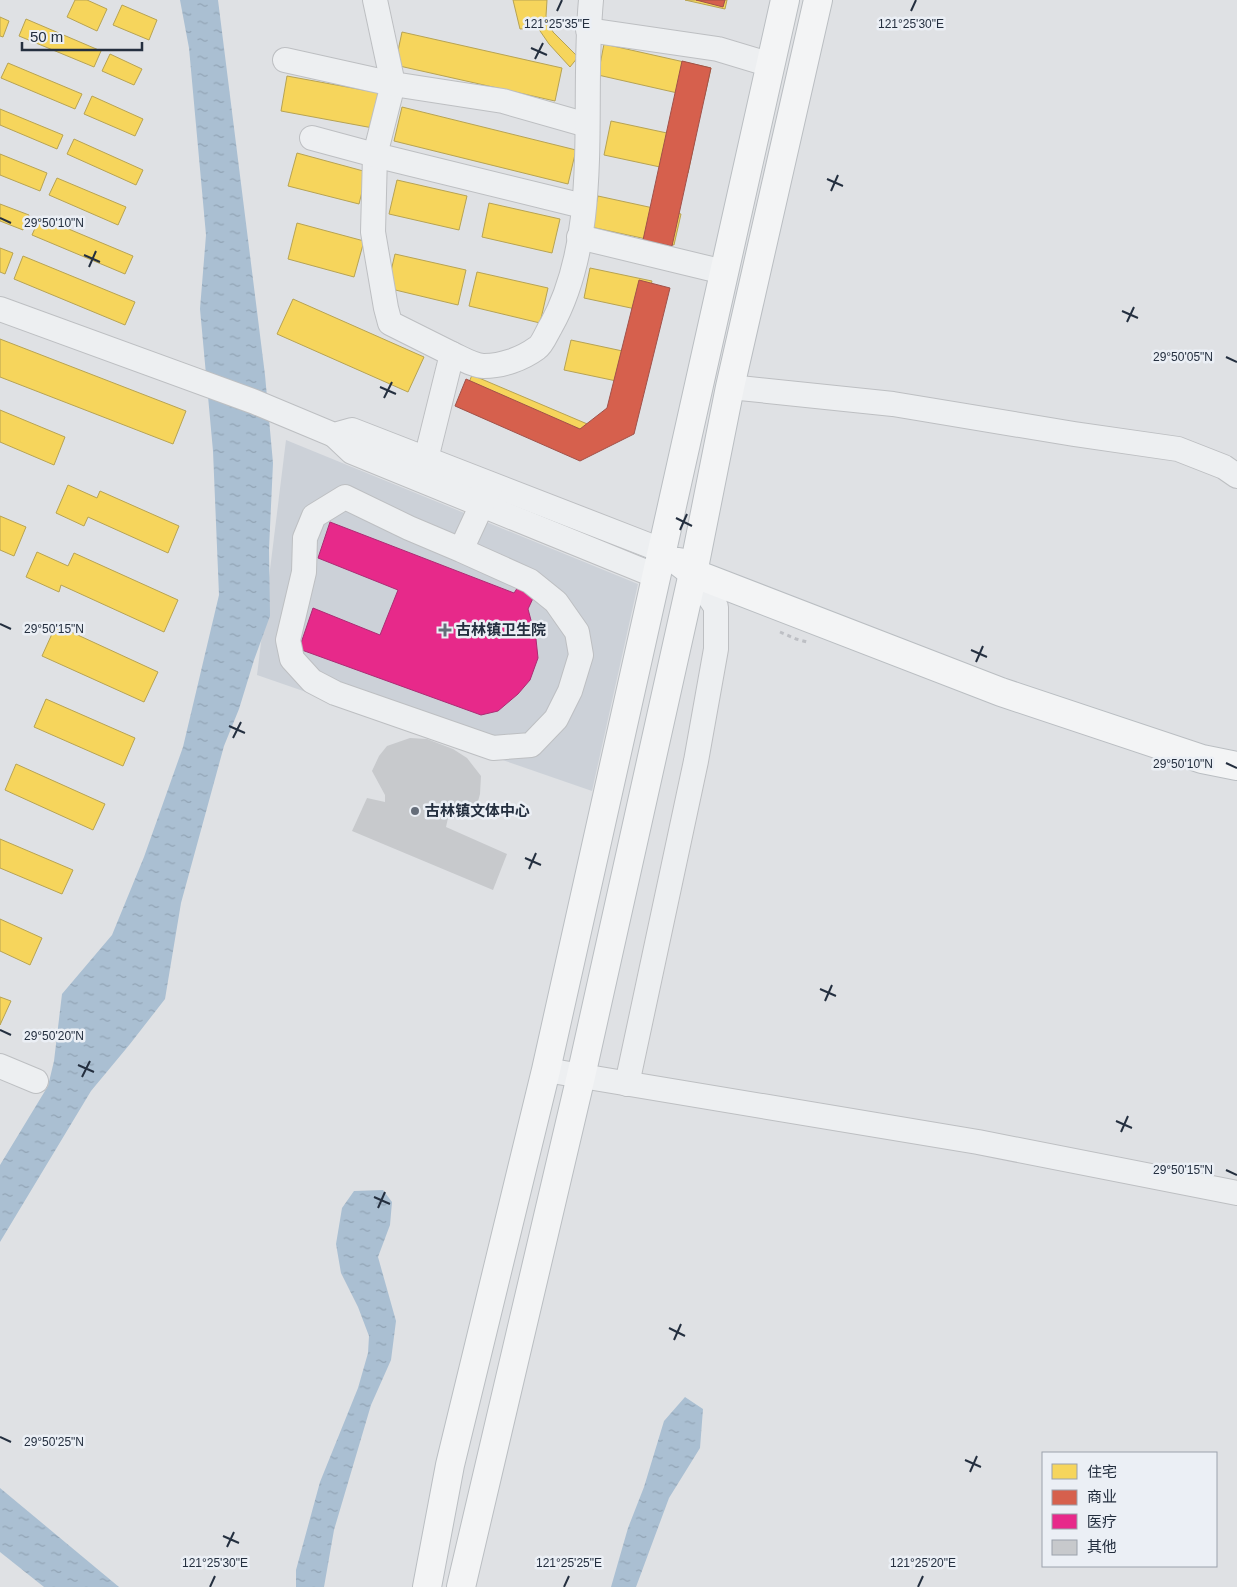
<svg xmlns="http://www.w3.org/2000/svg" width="1237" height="1587" font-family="Helvetica,'Noto Sans SC',sans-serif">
  <defs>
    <pattern id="water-ripples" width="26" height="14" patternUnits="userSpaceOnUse" patternTransform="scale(1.25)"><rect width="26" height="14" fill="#aabfd2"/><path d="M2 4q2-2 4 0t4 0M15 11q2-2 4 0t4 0" fill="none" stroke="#92a4b5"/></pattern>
  </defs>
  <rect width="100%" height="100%" fill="#dfe1e4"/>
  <polygon fill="#ccd1d8" points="286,440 638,584 592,791 257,675"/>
  <g fill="url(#water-ripples)">
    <polygon points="180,0 218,0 265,375 273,463 269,549 270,616 254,660 239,709 224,746 181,903 165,999 130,1044 91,1091 0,1242 0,1165 48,1086 54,1061 62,994 112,935 144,857 183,747 219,595 213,451 200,309 206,235 189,48"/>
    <polygon points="383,1190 392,1202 390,1225 378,1257 396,1321 391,1360 371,1405 334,1530 324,1587 296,1587 296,1570 320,1482 358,1388 368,1353 369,1336 358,1307 341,1273 336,1244 342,1208 354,1191"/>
    <polygon points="685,1397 703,1409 700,1448 669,1498 636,1587 611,1587 628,1528 644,1487 664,1421"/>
    <polygon points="0,1488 119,1587 44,1587 0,1552"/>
  </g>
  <g fill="#f6d55c" stroke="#b7a353">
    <polygon points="75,0 87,0 107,9 97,31 67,17"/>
    <polygon points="513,0 547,0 546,16 553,32 578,57 570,67 549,44 538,28 520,29"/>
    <polygon points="685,0 727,0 725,9"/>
    <polygon points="122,5 157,20 149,40 113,25"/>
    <polygon points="0,17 9,21 3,37 0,36"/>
    <polygon points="26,19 101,51 94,67 19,36"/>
    <polygon points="402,32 562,68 555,101 395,65"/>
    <polygon points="604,44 711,68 704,99 598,75"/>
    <polygon points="110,54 142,69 134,85 102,71"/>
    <polygon points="8,63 82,94 75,109 1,78"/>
    <polygon points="287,76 380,93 373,128 281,111"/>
    <polygon points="92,96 143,119 135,136 84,114"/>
    <polygon points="402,107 576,150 568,184 394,141"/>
    <polygon points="0,109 63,135 57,149 0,125"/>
    <polygon points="611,121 695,139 688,173 604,155"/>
    <polygon points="74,139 143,170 136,185 67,154"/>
    <polygon points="297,153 367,172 359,204 288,186"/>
    <polygon points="0,154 47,173 40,191 0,175"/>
    <polygon points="57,178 126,207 118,225 49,195"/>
    <polygon points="397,180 467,196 459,230 389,214"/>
    <polygon points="598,196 681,214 674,245 591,227"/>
    <polygon points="489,203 560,219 552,253 482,237"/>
    <polygon points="0,204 29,215 23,230 0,221"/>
    <polygon points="40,217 133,256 125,274 32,235"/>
    <polygon points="297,223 364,241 354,277 288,259"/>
    <polygon points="0,248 13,253 5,274 0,272"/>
    <polygon points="395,254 466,270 458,305 387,288"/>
    <polygon points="23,256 135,302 125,325 14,279"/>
    <polygon points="590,268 652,281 645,311 584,298"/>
    <polygon points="477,272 548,288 540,323 469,306"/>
    <polygon points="293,299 424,357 408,392 277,334"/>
    <polygon points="0,339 186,411 173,444 0,377"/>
    <polygon points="571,340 632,353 626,383 564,370"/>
    <polygon points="472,375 592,426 579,458 459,407"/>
    <polygon points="0,410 65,437 54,465 0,442"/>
    <polygon points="68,485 97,498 100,491 179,526 168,553 88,517 84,526 56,513"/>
    <polygon points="0,516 26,527 14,556 0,550"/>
    <polygon points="37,552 68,566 74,553 178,600 164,632 61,585 59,592 26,577"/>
    <polygon points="56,625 158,672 144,702 42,656"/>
    <polygon points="46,699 135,738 123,766 34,727"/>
    <polygon points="16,764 105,804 93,830 5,790"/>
    <polygon points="0,839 73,870 62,894 0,868"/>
    <polygon points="0,919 42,938 30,965 0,951"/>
    <polygon points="0,997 11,1001 0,1025"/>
  </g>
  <g fill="#d6604d" stroke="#a15149">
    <polygon points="696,0 725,0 723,7"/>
    <polygon points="682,61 711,68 672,246 643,240"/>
    <polygon points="639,280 670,288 634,434 580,461 455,406 466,379 580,429 607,408"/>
  </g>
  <polygon fill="#e7298a" stroke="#ac2b74" points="330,522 514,593 518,587 535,594 528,609 536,639 538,658 530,680 518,694 498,711 481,715 299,649 313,608 380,635 398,590 318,558"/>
  <polygon fill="#c7c9cc" points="410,738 427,739 453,749 467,758 481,776 480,794 477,805 463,817 448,818 446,827 507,854 493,890 352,831 367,798 385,802 385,795 372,771 379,756 387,746"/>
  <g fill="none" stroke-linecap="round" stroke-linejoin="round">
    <defs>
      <g id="minor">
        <polyline points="375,0 393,84 375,155 373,232 386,308 390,323 452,354 426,459"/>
        <polyline points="588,30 718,49 771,65"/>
        <polyline points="285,60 393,84 503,101 587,125"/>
        <polyline points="312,138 375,155 583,206"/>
        <polyline points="579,237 724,272"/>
        <polyline points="0,309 255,402 334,435 352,430 661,550"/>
        <path d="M452 354C461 358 474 366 484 366 502 366 522 359 537 348 543 344 547 332 551 326 603 233 581 103 591 0"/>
        <polyline points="730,387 893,404 1074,434 1178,449 1224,467 1237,476"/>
        <polyline points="334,435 352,452 656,576"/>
        <polyline points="461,550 530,581 556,602 577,632 581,655 570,691 556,719 531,745 493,748 335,693 312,681 292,659 288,640 304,572 305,538 314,516 345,497 409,528 461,550 491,485"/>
        <polyline points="0,1066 36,1081"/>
        <polyline points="546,1070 978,1142 1237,1193"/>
        <polyline points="627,1084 696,761 716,649 716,607 693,573"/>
      </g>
      <g id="major">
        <polyline points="679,562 693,573 1001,692 1202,759 1237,766"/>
        <polyline points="427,1587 450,1465 546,1070 785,0"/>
        <polyline points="461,1587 581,1076 693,573 730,387 818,0"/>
      </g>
    </defs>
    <use href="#minor" stroke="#bdbfc2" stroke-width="26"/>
    <use href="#major" stroke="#babec2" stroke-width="30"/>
    <polyline stroke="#bdbfc4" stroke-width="3" stroke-dasharray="4 4" stroke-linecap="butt" points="780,632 796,639 807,642"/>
    <use href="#minor" stroke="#edeff1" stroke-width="24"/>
    <use href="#major" stroke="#f3f4f5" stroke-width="28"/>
  </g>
  <path fill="none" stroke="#242f3f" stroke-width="2" d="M557 11 562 0M911 11 916 0M531 48 547 55M535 59 543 43M827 179 843 186M831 191 838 175M0 218 11 223M84 255 100 262M89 267 96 251M1122 311 1138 318M1127 322 1134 307M1226 357 1237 362M380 387 396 394M384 398 392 382M676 518 692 526M680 530 687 514M0 624 11 629M971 650 987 657M976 662 983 646M229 726 245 733M233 738 241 722M1226 763 1237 768M525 858 541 865M529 869 536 853M820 989 836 996M825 1001 832 985M0 1030 11 1035M78 1065 94 1072M82 1077 90 1061M1116 1121 1132 1128M1121 1132 1128 1116M1226 1170 1237 1175M374 1197 390 1204M378 1208 385 1192M669 1328 685 1336M674 1340 681 1324M0 1437 11 1442M965 1460 981 1467M970 1472 977 1456M223 1536 239 1543M227 1547 234 1532M210 1587 215 1576M564 1587 569 1576M918 1587 923 1576"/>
  <g fill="#656d79" stroke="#ebeff5" stroke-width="2">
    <path d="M442.5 622.5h5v5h5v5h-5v5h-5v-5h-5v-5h5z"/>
    <circle cx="415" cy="811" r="5"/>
  </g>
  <g text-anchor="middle" stroke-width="5" stroke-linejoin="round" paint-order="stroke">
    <g font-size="15" font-weight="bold" fill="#242f3f" stroke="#ebeff5" text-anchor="start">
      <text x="456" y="635">古林镇卫生院</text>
      <text x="425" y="816">古林镇文体中心</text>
    </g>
  </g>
  <g font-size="12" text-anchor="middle" fill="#242f3f" stroke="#ebeff5" stroke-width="5" stroke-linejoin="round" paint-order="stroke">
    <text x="557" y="28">121°25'35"E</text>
    <text x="911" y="28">121°25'30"E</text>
    <text x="54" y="227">29°50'10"N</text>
    <text x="1183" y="361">29°50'05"N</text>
    <text x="54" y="633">29°50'15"N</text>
    <text x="1183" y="768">29°50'10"N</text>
    <text x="54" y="1040">29°50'20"N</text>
    <text x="1183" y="1174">29°50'15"N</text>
    <text x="54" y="1446">29°50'25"N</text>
    <text x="215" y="1567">121°25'30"E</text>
    <text x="569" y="1567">121°25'25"E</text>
    <text x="923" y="1567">121°25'20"E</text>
  </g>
  <rect x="1042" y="1452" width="175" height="115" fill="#ebeff5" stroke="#9ba2ac"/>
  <rect x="1052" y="1464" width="25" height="15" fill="#f6d55c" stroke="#9ba2ac"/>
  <text x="1087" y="1477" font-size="15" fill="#242f3f">住宅</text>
  <rect x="1052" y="1490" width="25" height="15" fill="#d6604d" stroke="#9ba2ac"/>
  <text x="1087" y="1502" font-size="15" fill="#242f3f">商业</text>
  <rect x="1052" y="1514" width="25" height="15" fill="#e7298a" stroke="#9ba2ac"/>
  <text x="1087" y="1527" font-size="15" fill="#242f3f">医疗</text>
  <rect x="1052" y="1540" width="25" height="15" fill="#c7c9cc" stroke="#9ba2ac"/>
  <text x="1087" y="1552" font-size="15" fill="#242f3f">其他</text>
  <path d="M22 42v8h120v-8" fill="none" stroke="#242f3f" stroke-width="2.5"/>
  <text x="30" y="42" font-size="15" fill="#242f3f" stroke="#ebeff5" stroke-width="4" paint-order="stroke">50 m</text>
</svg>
